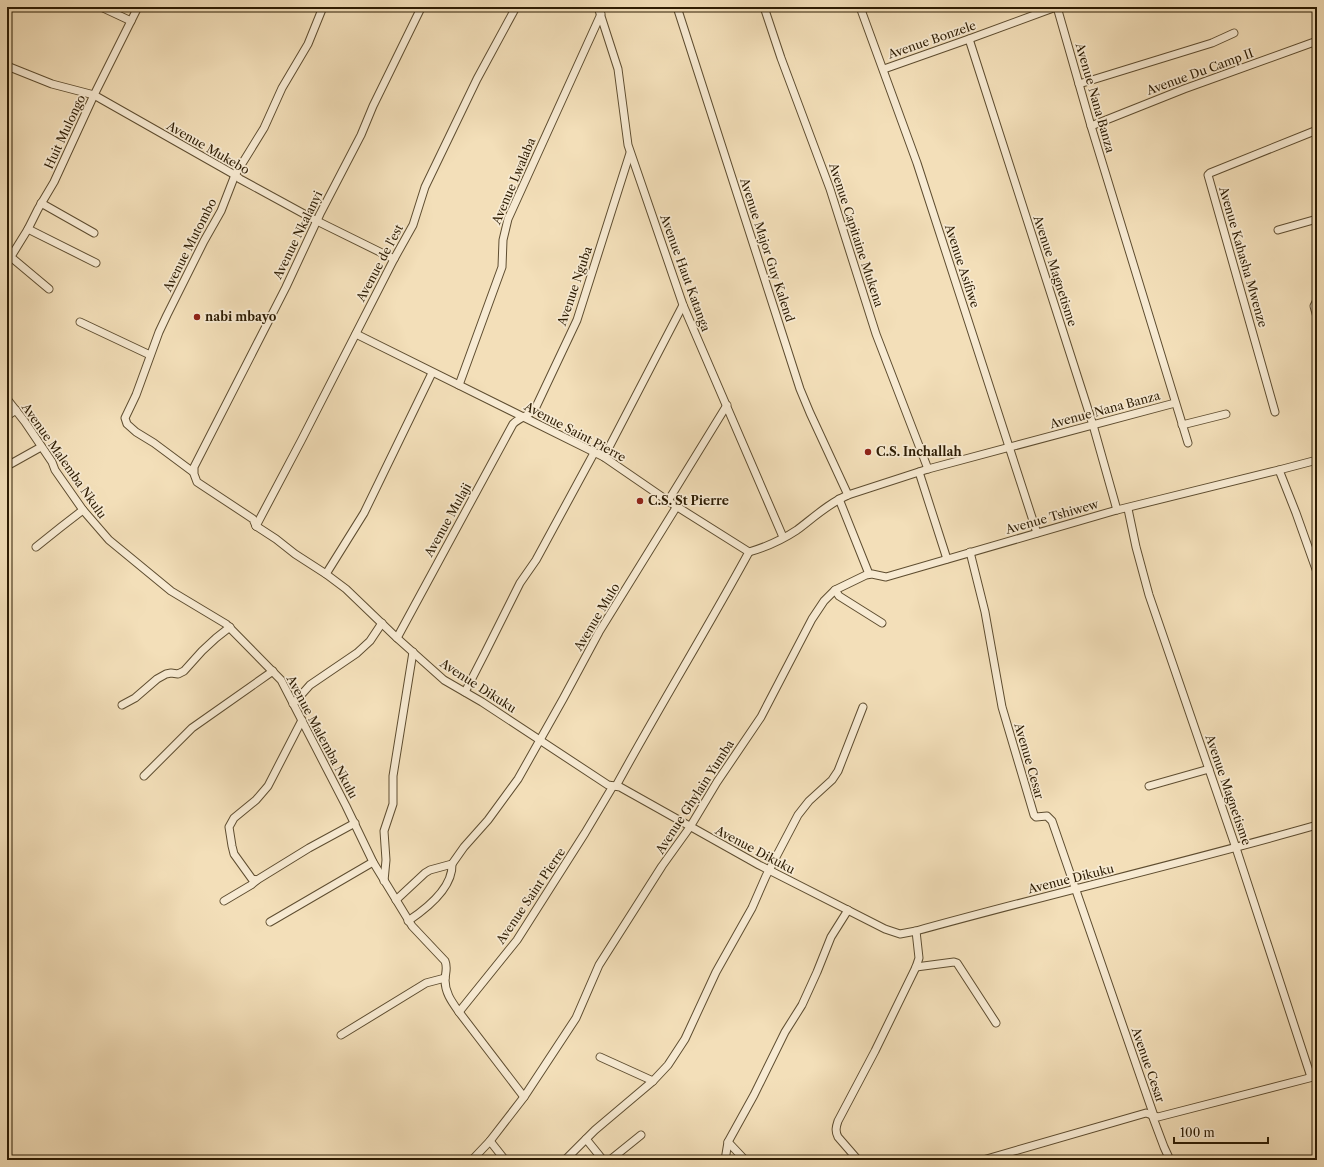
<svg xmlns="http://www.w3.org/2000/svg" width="1324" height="1167" font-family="'Libre Caslon Text',serif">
  <rect width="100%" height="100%" fill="#f3dfb9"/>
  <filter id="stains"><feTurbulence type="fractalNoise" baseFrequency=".005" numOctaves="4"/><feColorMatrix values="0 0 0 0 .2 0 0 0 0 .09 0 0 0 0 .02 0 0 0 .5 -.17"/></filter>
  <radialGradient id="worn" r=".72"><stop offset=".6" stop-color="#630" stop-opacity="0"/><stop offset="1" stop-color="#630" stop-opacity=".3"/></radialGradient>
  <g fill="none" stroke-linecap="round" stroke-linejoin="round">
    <defs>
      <g id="minor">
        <polyline points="101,7 131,21"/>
        <polyline points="598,7 618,69 628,145 683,305 783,537"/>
        <polyline points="677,7 800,389 810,413 848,495"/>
        <polyline points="764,7 781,58 830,189 876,334 928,469"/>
        <polyline points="860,7 917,163 1037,533"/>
        <polyline points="1057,7 1091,126 1188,443"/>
        <polyline points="969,39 1093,425 1117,510"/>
        <polyline points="7,66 52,84 94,95 235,175 240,179 317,221 394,259"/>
        <polyline points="884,69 969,39 1056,7"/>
        <polyline points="1079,84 1212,43 1234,33"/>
        <polyline points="1091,126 1184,89 1317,41"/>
        <polyline points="41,203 94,233"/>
        <polyline points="28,229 96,263"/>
        <polyline points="1278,230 1317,219"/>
        <polyline points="12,258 49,289"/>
        <polyline points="7,263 28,229 38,209 54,182 94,95 138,7"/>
        <polyline points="1317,300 1314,306 1317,317"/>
        <polyline points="80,322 150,355"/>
        <polyline points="356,334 604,457 668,501 749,552"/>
        <polyline points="459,385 502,267 503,240 508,219 601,14"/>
        <path d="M7 399 25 422 52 462 55 470 83 510 109 540 171 591 226 624 281 680 346 806 373 862 412 926 445 961C448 968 445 974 445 980 445 993 452 1002 459 1012L524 1097"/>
        <polyline points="1275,412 1208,175 1210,173 1317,130"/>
        <polyline points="7,416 16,410"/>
        <polyline points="1182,425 1226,414"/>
        <polyline points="604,457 683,305"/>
        <polyline points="7,466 41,447"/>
        <polyline points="1279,470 1296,513 1317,572"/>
        <polyline points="193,472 154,443 136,432 127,424 125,418 136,395 159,332 167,315 204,241 221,211 235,175 264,128 282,88 308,44 323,7"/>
        <polyline points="919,472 947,559"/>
        <polyline points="839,499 869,574"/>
        <polyline points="668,501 727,405"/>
        <polyline points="1128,509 1136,547 1149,595 1236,848 1311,1077"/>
        <path d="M256 526 276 539 295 554 326 574 346 589 397 638 444 680 482 702 608 785 620 787 759 865 885 929 900 934 916 931C1049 894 1184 863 1317 825"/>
        <polyline points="256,526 253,519 197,482 194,474 194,467 286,287 320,214 361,135 373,106 420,10 419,7"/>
        <polyline points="256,526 301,441 394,259 413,225 425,187 477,79 516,7"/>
        <polyline points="36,547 61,527 83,510"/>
        <path d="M749 552C766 547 782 540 797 530 813 518 829 503 848 495L928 469 1175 403"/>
        <polyline points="970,552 985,612 1002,707 1034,815 1036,817 1047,816 1052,821 1154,1116"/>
        <polyline points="326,574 364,513 432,373"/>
        <polyline points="835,590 839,596 882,623"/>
        <path d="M397 638 513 424C520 417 529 416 535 409L577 320 630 153"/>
        <polyline points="465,692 485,653 520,583 536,560 594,453"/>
        <polyline points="293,704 310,685 357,653 370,641 382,623"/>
        <polyline points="122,705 135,698 157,679 166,674 171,673 178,674 184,671 202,651 216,638 230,627"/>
        <polyline points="302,720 268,786 256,800 234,818 229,827 232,846 234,854 252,879 257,880 309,848 355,823"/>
        <polyline points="144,776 192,728 273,671"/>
        <path d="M616 786C659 707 706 631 749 552"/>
        <polyline points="1149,786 1209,769"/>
        <polyline points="384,881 386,860 384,831 393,804 393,776 413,652"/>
        <polyline points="396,900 425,873 430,870 452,864 464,847 488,820 518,779 563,699 599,632 677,506"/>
        <polyline points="224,901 251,885 257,880"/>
        <path d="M408 921C426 909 453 888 452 864"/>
        <polyline points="270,922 373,862"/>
        <polyline points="916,967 954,962 957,963 996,1023"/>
        <polyline points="459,1012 517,940 585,833 613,786"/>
        <polyline points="341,1035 426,983 445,978"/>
        <polyline points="600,1057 653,1081"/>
        <polyline points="1152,1115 1164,1147 1170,1160"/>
        <polyline points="586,1139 603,1160"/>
        <polyline points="490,1141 505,1160"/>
        <polyline points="728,1142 745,1160"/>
        <polyline points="472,1160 490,1141 524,1097 576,1018 599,965 662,866 690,827 717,782 761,717 812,619 824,601 835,590 866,575 872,574 886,577 1117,510 1279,470 1317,460"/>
        <polyline points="565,1160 595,1130 653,1081 668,1065 685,1039 716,972 752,908 766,876 798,815 809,801 832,780 838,771 863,707"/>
        <polyline points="610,1160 641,1135"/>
        <polyline points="725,1160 728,1142 754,1095 785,1032 802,1005 817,972 831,937 848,910"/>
        <path d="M858 1160 838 1137C835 1131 836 1127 838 1121L875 1051 916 967 919 958 916 931"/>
        <polyline points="983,1160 1146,1113 1158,1117 1317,1076"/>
      </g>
    </defs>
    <use href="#minor" stroke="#5e4d30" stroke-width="9"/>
    <use href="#minor" stroke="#f7ead2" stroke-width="7"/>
  </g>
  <g fill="#8f2418" stroke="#f7ead2" stroke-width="1.5">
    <circle cx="197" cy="317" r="4"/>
    <circle cx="868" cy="452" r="4"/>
    <circle cx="640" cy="501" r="4"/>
  </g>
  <g text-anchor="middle" stroke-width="3.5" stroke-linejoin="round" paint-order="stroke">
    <g font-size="12" fill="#2d1c03" stroke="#f7ead2">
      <text transform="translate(932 40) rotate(-19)" y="4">Avenue Bonzele</text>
      <text transform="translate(1200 72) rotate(-20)" y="4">Avenue Du Camp II</text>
      <text transform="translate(1095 98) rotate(74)" y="4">Avenue Nana Banza</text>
      <text transform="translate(65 132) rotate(-65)" y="4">Huit Mulongo</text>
      <text transform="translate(208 148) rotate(30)" y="4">Avenue Mukebo</text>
      <text transform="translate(514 181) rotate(-67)" y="4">Avenue Lwalaba</text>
      <text transform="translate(298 235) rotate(-64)" y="4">Avenue Nkalanyi</text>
      <text transform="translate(856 235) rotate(72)" y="4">Avenue Capitaine Mukena</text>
      <text transform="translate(190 245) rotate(-63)" y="4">Avenue Mutombo</text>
      <text transform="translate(767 250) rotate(72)" y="4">Avenue Major Guy Kalend</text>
      <text transform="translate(1243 257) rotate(74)" y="4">Avenue Kahasha Mwenze</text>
      <text transform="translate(380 263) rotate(-62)" y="4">Avenue de l'est</text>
      <text transform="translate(962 266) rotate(72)" y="4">Avenue Asifiwe</text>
      <text transform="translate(1055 271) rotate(72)" y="4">Avenue Magnetisme</text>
      <text transform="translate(685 273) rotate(70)" y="4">Avenue Haut Katanga</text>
      <text transform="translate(575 286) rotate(-71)" y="4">Avenue Nguba</text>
      <text transform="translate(1105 410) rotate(-15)" y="4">Avenue Nana Banza</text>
      <text transform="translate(575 432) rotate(28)" y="4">Avenue Saint Pierre</text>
      <text transform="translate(64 461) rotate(55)" y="4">Avenue Malemba Nkulu</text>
      <text transform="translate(1052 517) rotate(-16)" y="4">Avenue Tshiwew</text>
      <text transform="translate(448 520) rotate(-61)" y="4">Avenue Mulaji</text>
      <text transform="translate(597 617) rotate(-59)" y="4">Avenue Mulo</text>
      <text transform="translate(478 686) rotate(33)" y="4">Avenue Dikuku</text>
      <text transform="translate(322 737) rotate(62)" y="4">Avenue Malemba Nkulu</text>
      <text transform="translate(1029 761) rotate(74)" y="4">Avenue Cesar</text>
      <text transform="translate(1228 790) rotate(71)" y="4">Avenue Magnetisme</text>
      <text transform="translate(695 797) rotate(-57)" y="4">Avenue Ghylain Yumba</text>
      <text transform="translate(755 850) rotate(28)" y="4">Avenue Dikuku</text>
      <text transform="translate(1071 879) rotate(-14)" y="4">Avenue Dikuku</text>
      <text transform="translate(531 896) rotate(-56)" y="4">Avenue Saint Pierre</text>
      <text transform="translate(1148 1065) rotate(71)" y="4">Avenue Cesar</text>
    </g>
    <g font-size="12" font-weight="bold" fill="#2d1c03" stroke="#f7ead2" text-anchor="start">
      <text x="205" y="321">nabi mbayo</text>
      <text x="876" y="456">C.S. Inchallah</text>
      <text x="648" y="505">C.S. St Pierre</text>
    </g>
  </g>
  <rect width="1324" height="1167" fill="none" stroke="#f3dfb9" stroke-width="24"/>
  <rect x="8" y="8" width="1308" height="1151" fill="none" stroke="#2d1c03" stroke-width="2"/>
  <rect x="12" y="12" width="1300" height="1143" fill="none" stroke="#2d1c03"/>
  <path d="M1174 1137v6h94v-6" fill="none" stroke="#2d1c03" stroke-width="2"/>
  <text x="1180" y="1137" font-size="12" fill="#2d1c03" stroke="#f7ead2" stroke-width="3" paint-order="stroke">100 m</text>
  <rect width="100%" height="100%" filter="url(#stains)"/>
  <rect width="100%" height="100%" fill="url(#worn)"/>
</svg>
